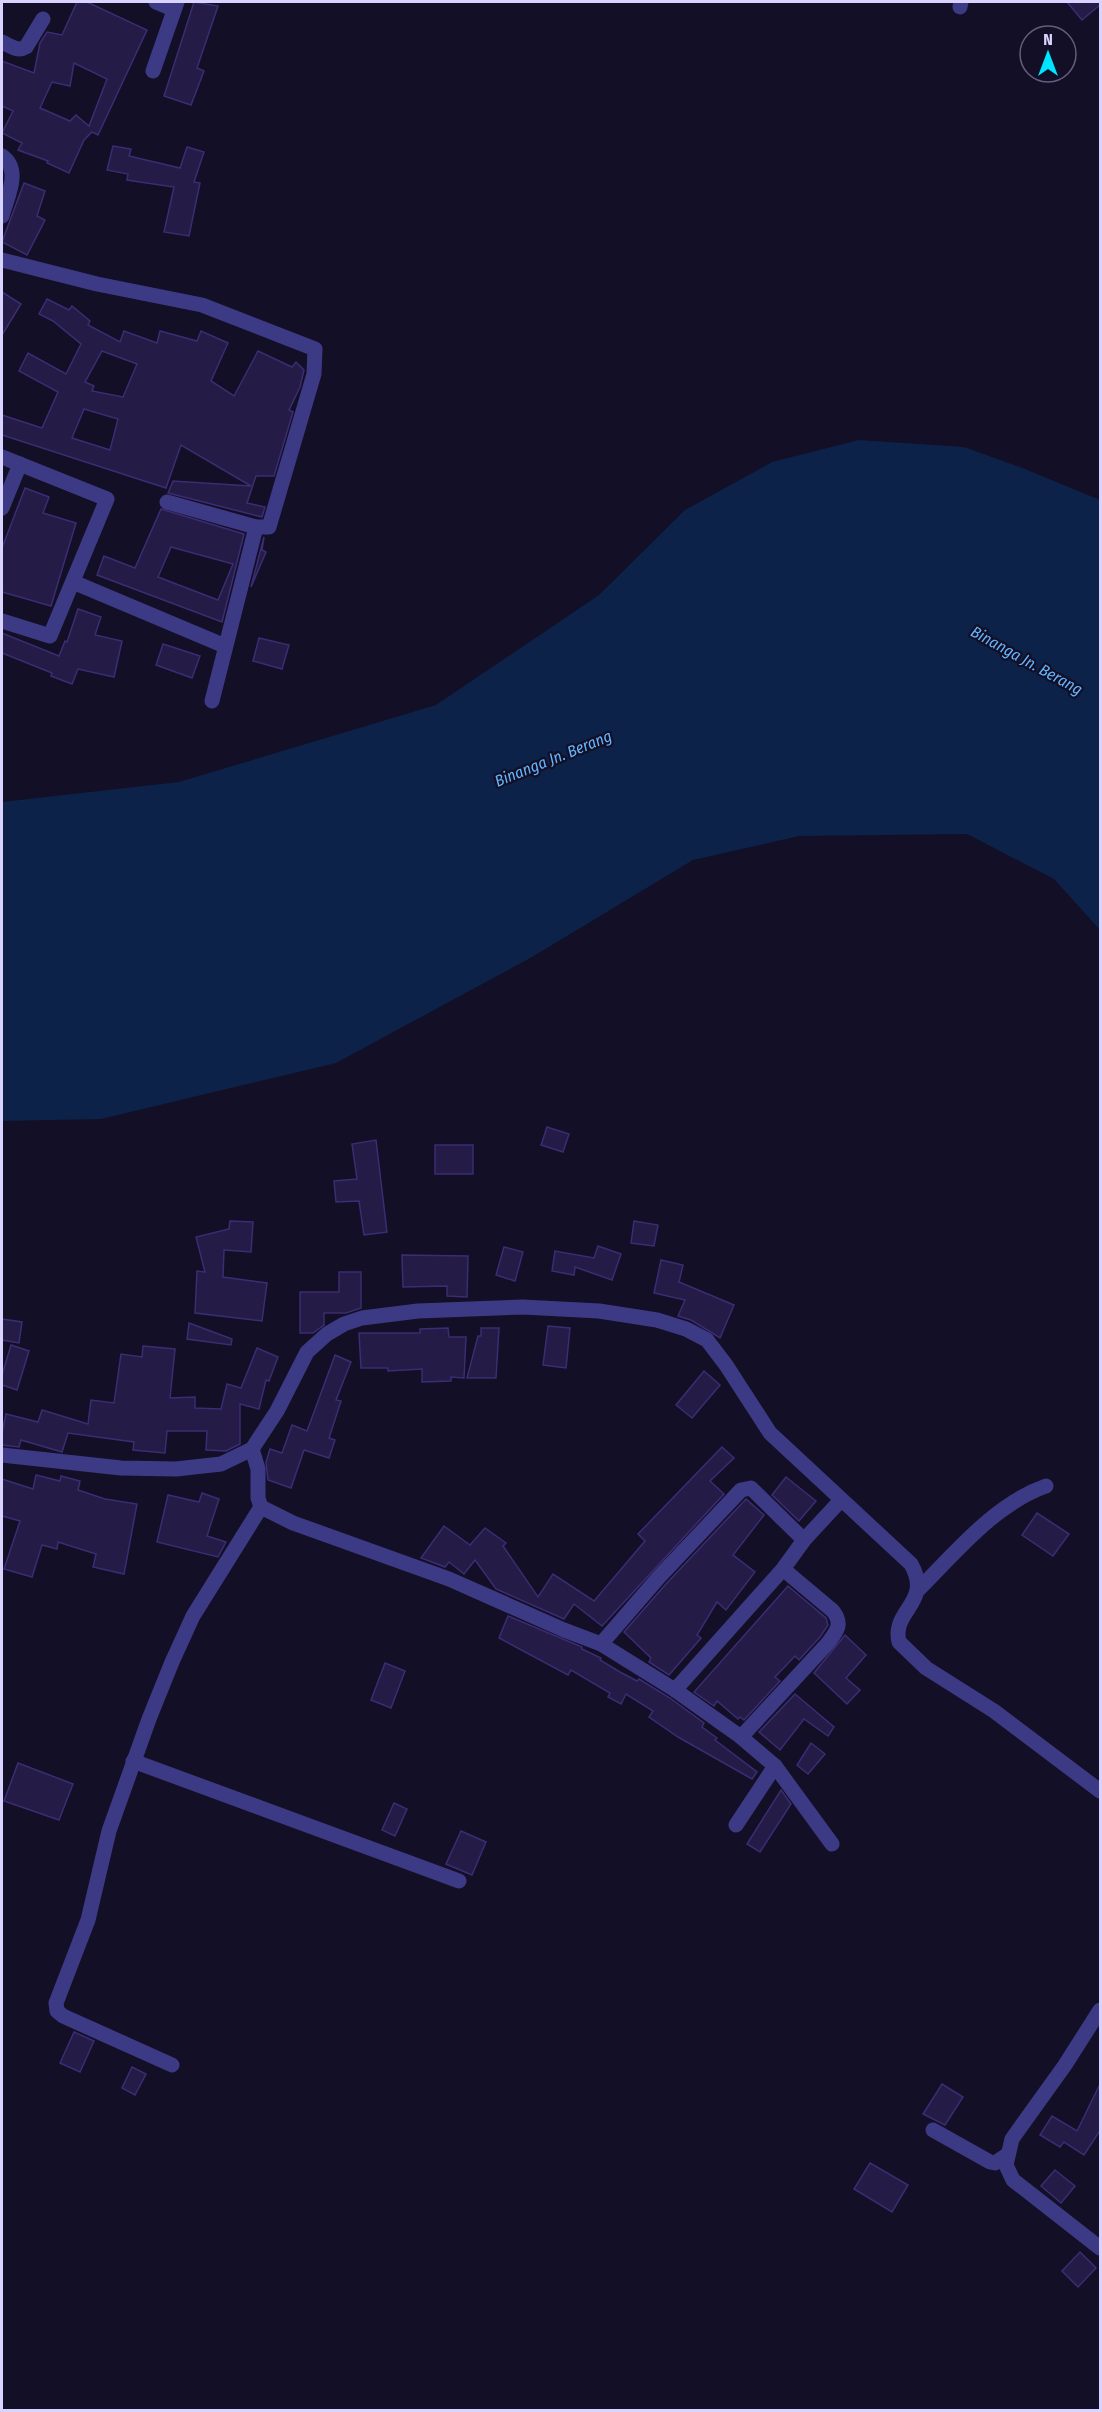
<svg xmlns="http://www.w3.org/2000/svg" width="1102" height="2412" font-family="'Fira Sans Condensed',sans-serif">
  <rect width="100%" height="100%" fill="#130f26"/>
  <polygon fill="#0c2248" points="859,440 964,447 1025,469 1100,500 1100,930 1054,879 967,834 799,836 693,860 532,957 336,1063 101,1119 2,1121 2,802 179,782 436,705 599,595 685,510 772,462"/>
  <g fill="#241b47" stroke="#3b2d73" stroke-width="1.5" fill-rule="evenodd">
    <path d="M77 2H87L147 30 98 135 92 132 84 140 69 173 47 163 48 161 18 150 22 143 2 133 13 111 2 106V61L34 73 40 43 47 32 62 35ZM74 63 107 79 89 126 76 115 70 121 40 108 52 82 70 86Z"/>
    <polygon points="194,2 218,6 197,68 204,71 191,105 164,96"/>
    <polygon points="1067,2 1101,2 1101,4 1082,20"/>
    <polygon points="113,146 131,149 129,156 180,168 187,147 204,152 194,182 200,183 189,236 164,232 174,187 127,180 128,174 107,170"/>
    <polygon points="24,183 45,191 37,216 45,220 27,255 2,242"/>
    <polygon points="2,292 21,304 2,335"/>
    <path d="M47 299 69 310 72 306 90 321 88 325 120 342 124 331 157 343 160 331 197 341 201 331 228 343 211 381 234 396 258 351 292 367 296 362 304 370 300 387 289 410 293 412 274 476H256L247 503 265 507 262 517 168 493 173 481 251 486 181 445 166 488 2 435V415L42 428 58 392 19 371 28 353 66 374 81 344 53 321 39 314ZM102 351 137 364 123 397 92 391 94 386 85 382ZM84 409 118 419 110 450 72 438Z"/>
    <polygon points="25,488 49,497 43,513 76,523 51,606 2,592 2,548"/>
    <path d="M161 509 244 534 222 622 97 575 104 556 135 568ZM171 547 233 564 218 600 158 577Z"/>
    <polygon points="264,537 262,550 266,552 251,587"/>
    <polygon points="78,609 101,617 95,635 122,641 114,677 78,669 72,684 51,676 52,673 2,653 2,633 59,656 65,641 67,642"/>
    <polygon points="259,638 289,645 282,669 253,661"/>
    <polygon points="163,644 200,656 192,678 156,665"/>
    <polygon points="547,1127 569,1134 563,1152 541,1145"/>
    <polygon points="376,1140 387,1232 364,1235 359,1201 336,1202 334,1181 357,1179 352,1144"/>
    <rect x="435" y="1145" width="38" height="29"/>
    <polygon points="230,1221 253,1222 251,1252 224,1250 223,1277 267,1283 262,1321 195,1313 197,1271 205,1272 196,1237 229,1229"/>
    <polygon points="634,1221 658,1225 654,1246 631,1243"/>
    <polygon points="598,1246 621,1254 612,1280 575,1267 574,1275 552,1271 555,1251 594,1258"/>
    <polygon points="504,1247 523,1252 515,1281 496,1275"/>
    <polygon points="402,1255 468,1256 467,1297 447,1296 447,1286 403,1287"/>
    <polygon points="661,1260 683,1265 679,1282 734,1305 720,1338 691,1320 678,1316 685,1300 654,1293"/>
    <polygon points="339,1272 361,1272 361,1308 346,1313 324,1313 324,1325 313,1333 300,1333 300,1292 339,1292"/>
    <polygon points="2,1319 22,1322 19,1343 2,1340"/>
    <polygon points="189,1323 232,1339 231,1345 187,1339"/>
    <polygon points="548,1326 570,1328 566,1368 543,1365"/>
    <polygon points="448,1328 449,1337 466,1337 464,1378 451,1377 451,1381 422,1382 422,1369 388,1371 388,1368 361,1368 359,1333 420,1333 420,1329"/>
    <polygon points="481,1328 499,1328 496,1378 467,1378 478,1336 481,1336"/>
    <polygon points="11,1345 29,1351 17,1390 2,1385 2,1375"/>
    <polygon points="143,1346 175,1349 170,1398 195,1397 195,1408 221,1409 227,1384 241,1388 257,1348 278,1357 269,1381 266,1380 259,1409 240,1404 240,1444 226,1451 206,1450 207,1431 167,1431 165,1453 133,1450 134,1442 68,1433 62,1452 21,1440 19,1447 2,1445 2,1433 6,1414 38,1422 42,1410 88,1424 91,1400 114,1403 121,1354 142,1357"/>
    <polygon points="335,1355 351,1362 336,1400 341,1401 329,1438 335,1440 329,1458 304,1450 291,1488 268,1480 266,1462 270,1449 282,1453 292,1425 307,1431"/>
    <polygon points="704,1371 720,1385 692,1418 676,1405"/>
    <polygon points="722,1447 734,1458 710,1481 724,1494 602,1626 574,1604 564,1619 496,1589 475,1560 464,1574 449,1562 445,1567 421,1558 444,1526 470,1545 485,1528 506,1543 503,1546 538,1597 553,1574 594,1601 645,1541 638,1534"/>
    <polygon points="36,1475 60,1481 61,1476 80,1481 78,1490 105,1499 137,1504 124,1574 93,1567 96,1554 58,1542 57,1549 42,1545 32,1577 4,1569 20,1521 2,1516 2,1479 33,1489"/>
    <polygon points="786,1477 816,1501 799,1521 772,1495"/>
    <polygon points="202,1493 219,1499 207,1536 226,1542 218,1557 157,1542 168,1495 199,1502"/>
    <polygon points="746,1499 764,1515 733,1555 755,1572 726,1610 717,1602 697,1635 701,1638 669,1675 649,1662 651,1658 624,1632 666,1584"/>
    <polygon points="1037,1513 1069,1534 1053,1556 1022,1535"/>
    <polygon points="788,1586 826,1618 828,1625 820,1637 799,1660 795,1656 775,1677 780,1681 744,1720 740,1717 738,1719 717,1701 714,1706 694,1692"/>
    <polygon points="508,1616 582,1647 582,1649 601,1658 600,1660 620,1672 637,1681 639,1679 670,1698 704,1723 702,1727 717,1738 715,1740 757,1772 752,1779 678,1737 649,1717 653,1711 626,1694 621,1704 608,1697 610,1693 571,1670 568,1675 499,1638"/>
    <polygon points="845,1635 866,1655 846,1678 860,1690 847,1704 814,1673"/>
    <polygon points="385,1663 405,1671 391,1708 371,1700"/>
    <polygon points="795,1694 834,1727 828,1736 804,1719 780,1750 759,1732"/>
    <polygon points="811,1743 825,1754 808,1774 797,1765"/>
    <polygon points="18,1763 73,1784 59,1820 4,1801"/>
    <polygon points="781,1790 791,1804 760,1852 747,1844"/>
    <polygon points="394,1803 407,1809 395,1836 382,1830"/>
    <polygon points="461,1831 486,1842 472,1875 446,1864"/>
    <polygon points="74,2032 94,2041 80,2072 60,2063"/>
    <polygon points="132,2067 146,2074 135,2095 122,2088"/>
    <polygon points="1101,2082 1101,2129 1084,2155 1064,2142 1060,2147 1040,2135 1052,2116 1077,2131"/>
    <polygon points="942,2084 963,2097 945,2125 923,2114"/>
    <polygon points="870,2163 908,2185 892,2212 854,2189"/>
    <polygon points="1055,2170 1075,2186 1061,2203 1041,2186"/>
    <polygon points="1080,2252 1096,2268 1078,2287 1062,2271"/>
  </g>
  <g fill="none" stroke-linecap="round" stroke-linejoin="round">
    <g stroke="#3d3a85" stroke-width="15">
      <polyline points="156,2 173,9"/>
      <polyline points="960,7 961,2"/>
      <path d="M2 42C10 46 18 52 26 47L43 19"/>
      <polyline points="153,71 177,2"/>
      <path d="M2 156C22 170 7 197 2 216"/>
      <polyline points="2,260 97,284 202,305 315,349 314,374 269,527 256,527 167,502"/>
      <polyline points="2,457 107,499 50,636 2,621"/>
      <polyline points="2,508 20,464"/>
      <polyline points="73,582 225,646"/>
      <polyline points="212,701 256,527"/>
      <polyline points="252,1449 258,1469 258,1498 261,1507 293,1523 449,1579 564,1630 601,1644 675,1690 741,1737 775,1766 832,1844"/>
      <path d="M2 1455 121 1468 176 1469 221 1464 252 1449 277 1411 307 1352 327 1334 344 1324 362 1318 418 1311 523 1307 599 1311 657 1320 686 1329 707 1340 726 1365 770 1433 911 1564C933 1603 891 1610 899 1642L926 1668 994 1711 1100 1791"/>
      <path d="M919 1589C957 1551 995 1504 1046 1486"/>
      <polyline points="601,1644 659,1577 741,1490 751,1488 804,1540"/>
      <polyline points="675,1690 783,1569 804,1540 841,1500"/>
      <path d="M741 1737 828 1643C837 1631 843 1624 833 1611L783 1569"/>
      <polyline points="133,1761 459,1881"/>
      <polyline points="736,1825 775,1766"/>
      <polyline points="1100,2010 1065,2065 1012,2139 1006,2165 1013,2180 1100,2248"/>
      <polyline points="172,2065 63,2016 57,2011 56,2003 88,1920 109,1831 149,1719 172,1662 193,1616 261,1507"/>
      <polyline points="933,2130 990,2162 995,2163 1007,2155"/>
    </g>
  </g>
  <g text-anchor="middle" stroke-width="4.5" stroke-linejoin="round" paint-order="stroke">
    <g font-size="16" font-style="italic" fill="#62b6ff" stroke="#130f26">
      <text transform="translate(1027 660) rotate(29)" y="6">Binanga Jn. Berang</text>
      <text transform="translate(553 758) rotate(-22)" y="6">Binanga Jn. Berang</text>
    </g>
  </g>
  <rect width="1102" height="2412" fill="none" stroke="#d9d4ff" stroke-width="6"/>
  <g transform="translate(1048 54)"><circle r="28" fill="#130f26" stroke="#625e7d" stroke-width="1.5"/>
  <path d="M0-4.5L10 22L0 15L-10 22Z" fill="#00e5ff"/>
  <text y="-9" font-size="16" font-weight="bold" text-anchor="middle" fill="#d9d4ff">N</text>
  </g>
</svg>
